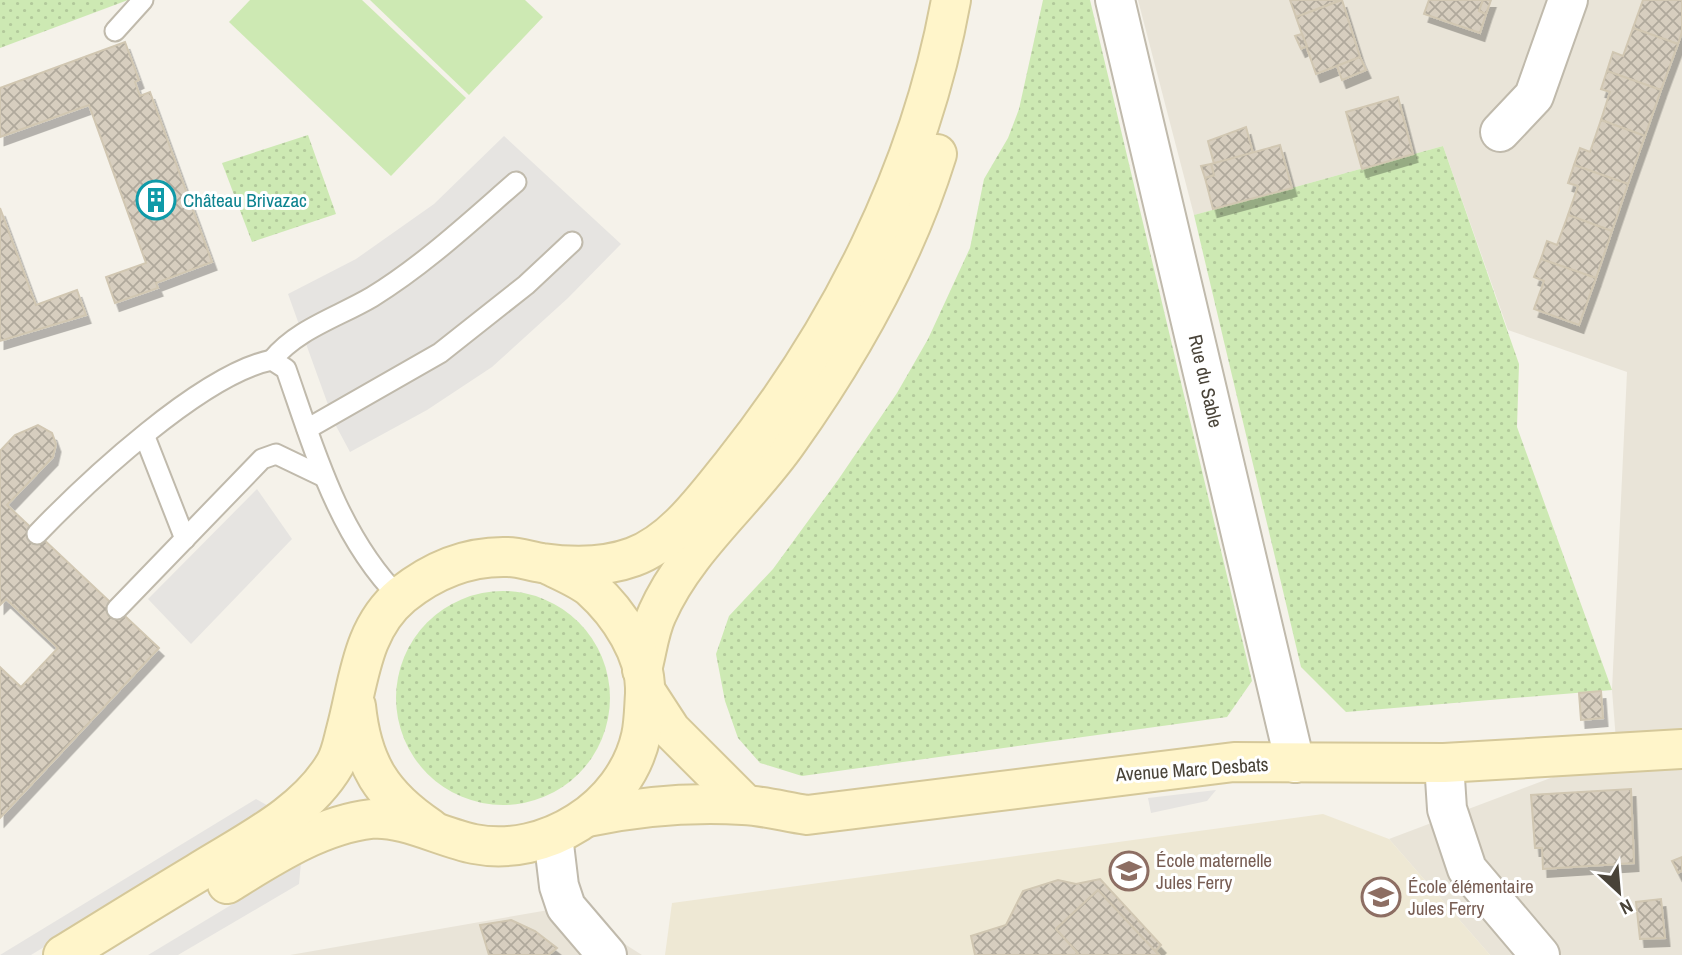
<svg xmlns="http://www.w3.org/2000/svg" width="1682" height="955" font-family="'Archivo Narrow',sans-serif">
  <defs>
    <pattern id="grass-dots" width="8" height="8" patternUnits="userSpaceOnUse" patternTransform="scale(1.75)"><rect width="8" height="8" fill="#cde9b3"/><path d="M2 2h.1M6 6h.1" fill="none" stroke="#b2c99b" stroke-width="1.8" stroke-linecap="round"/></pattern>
    <pattern id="building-cross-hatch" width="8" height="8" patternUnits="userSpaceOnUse" patternTransform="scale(1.75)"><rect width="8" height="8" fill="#d7cebf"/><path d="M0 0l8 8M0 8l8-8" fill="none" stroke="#b0a99c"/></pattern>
    <filter id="shadow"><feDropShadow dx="4.5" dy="8" stdDeviation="0" flood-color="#0004"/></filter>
  </defs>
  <rect width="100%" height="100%" fill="#f5f2ea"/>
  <g fill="#e9e4d8">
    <polygon points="1138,0 1682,0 1682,955 1490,955 1389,839 1617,753 1612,690 1627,372 1508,330 1443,146 1194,215"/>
    <polygon points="566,907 642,955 290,955"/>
  </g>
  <polygon fill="#eee8d4" points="1323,814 1389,839 1490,955 665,955 672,903"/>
  <g fill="url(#grass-dots)">
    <polygon points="0,0 128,0 0,48"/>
    <polygon points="1043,0 1090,0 1252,681 1227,717 802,776 760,763 738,738 725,701 716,654 729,616 773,569 838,480 897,393 928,339 970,248 984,179 1008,138 1019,109"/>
    <polygon points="308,135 336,214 252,242 222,163"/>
    <polygon points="1443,146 1519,364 1517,427 1612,690 1346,712 1301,667 1194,215"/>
    <circle cx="503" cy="698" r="107"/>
  </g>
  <g fill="#cde9b3">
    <polygon points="250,0 362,0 466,98 391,176 229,22"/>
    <polygon points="370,0 525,0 543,17 469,95"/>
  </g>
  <g fill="#e6e4e1">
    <polygon points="504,136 621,244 568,298 492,367 427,410 350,452 335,424 288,294 356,259 434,204"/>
    <polygon points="257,489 292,539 191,644 148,599"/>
    <polygon points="1216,790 1207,801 1151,813 1148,798"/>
    <polygon points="256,799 272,808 31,955 0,955"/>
    <polygon points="301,863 299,884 178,955 148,955"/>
  </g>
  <g fill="url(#building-cross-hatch)" stroke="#d1c7b2" stroke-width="2" filter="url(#shadow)">
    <polygon points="1290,0 1341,0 1296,17"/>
    <polygon points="1342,0 1360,57 1316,74 1296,17"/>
    <polygon points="1429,0 1483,0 1479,11 1486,14 1480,33 1424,14"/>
    <polygon points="1483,0 1491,0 1486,14 1479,11"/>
    <polygon points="1643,0 1682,0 1682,32 1678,44 1633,28"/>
    <polygon points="1633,28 1678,44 1661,90 1607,71 1613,52 1623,56"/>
    <polygon points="1302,34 1307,46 1301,49 1295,36"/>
    <polygon points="125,42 139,80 135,82 140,96 150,92 212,262 156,283 158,288 115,303 106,277 146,263 89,105 0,137 0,88"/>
    <polygon points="1360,57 1366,70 1342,80 1337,66"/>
    <polygon points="1607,71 1661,90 1645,136 1601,120 1610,92 1601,89"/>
    <polygon points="1398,97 1413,154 1362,169 1346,112"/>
    <polygon points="1601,120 1645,136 1628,184 1574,165 1580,148 1590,152"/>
    <polygon points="1246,127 1253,153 1214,164 1208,141"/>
    <polygon points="1280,145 1292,188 1213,209 1205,178 1214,175 1211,164"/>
    <polygon points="1211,164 1214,175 1205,178 1201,166"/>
    <polygon points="1574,165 1628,184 1612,231 1568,215 1578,186 1568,183"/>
    <polygon points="0,208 36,305 77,290 86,315 0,341"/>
    <polygon points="1568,215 1612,231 1596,278 1541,259 1547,241 1557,245"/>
    <polygon points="1541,259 1596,278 1579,325 1534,309 1544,281 1534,277"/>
    <polygon points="38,425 52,433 56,444 53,457 7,505 159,648 0,818 0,667 21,687 58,648 6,599 0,605 0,451 15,435"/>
    <polygon points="1601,691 1603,718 1581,720 1579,693"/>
    <polygon points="1631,789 1634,863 1543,869 1542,848 1535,848 1531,795"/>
    <polygon points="1682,857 1682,871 1678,873 1672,861"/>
    <polygon points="1100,879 1161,945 1155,951 1098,890 1056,929 1078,953 1075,955 975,955 971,936 1006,925 1023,891 1058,880 1076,884"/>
    <polygon points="1098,890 1155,951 1159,955 1075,955 1078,953 1056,929"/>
    <polygon points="1661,899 1665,938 1640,939 1636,902"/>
    <polygon points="511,920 535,931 557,948 548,955 489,955 480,925"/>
  </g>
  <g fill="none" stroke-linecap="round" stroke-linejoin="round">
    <defs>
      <g id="lane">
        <polyline points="115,31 143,0"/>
        <path d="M272 360C297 329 338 317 372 297 424 265 470 222 516 182"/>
        <polyline points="307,429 440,353 526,285 572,242"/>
        <polyline points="145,437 185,539"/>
        <path d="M37 534C88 481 202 374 272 360L286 369C314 449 338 535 399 597"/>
        <polyline points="117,609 262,459 276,454 324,477"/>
      </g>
      <g id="street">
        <polyline points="1115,0 1295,763"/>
        <polyline points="1500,132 1534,96 1568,0"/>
        <polyline points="1444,763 1447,809 1467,869 1540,955"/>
        <polyline points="553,836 559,886 566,907 607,955"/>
      </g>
      <g id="secondary">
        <path d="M642 670C647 652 649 631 657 614 686 548 747 500 788 441 850 354 905 257 937 154"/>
        <polyline points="645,690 671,730 746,805"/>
        <path d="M356 706C362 764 382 796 430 828"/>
        <path d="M588 817C640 806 690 802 743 805 765 806 786 812 807 815L1234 762 1444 763 1682 749"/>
        <path d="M227 884C271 857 319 825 371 819 403 816 443 838 474 844 545 858 625 808 641 736 644 723 644 708 645 694 647 655 619 613 591 588 580 579 563 572 549 565"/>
        <path d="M63 955C107 928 152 900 197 873 245 843 306 814 335 764 341 754 343 741 346 730 359 682 361 629 402 595 432 571 468 556 507 557 518 557 530 561 542 563 571 567 606 567 633 557 674 542 704 499 731 466 839 331 920 171 951 0"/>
      </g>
    </defs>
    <use href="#lane" stroke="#c0baac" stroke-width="23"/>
    <use href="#street" stroke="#c0baac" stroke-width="42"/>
    <use href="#secondary" stroke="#d5c89a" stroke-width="42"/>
    <use href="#lane" stroke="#fff" stroke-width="19"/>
    <use href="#street" stroke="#fff" stroke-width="38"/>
    <use href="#secondary" stroke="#fff5ca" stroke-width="38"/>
  </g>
  <defs>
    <symbol id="building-ring" viewBox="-11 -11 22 22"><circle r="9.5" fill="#fff" stroke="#0f9aa8" stroke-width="1.5"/><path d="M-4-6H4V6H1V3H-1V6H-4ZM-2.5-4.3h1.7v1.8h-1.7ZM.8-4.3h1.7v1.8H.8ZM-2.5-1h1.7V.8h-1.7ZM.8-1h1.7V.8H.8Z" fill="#0f9aa8"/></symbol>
    <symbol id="school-ring" viewBox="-11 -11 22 22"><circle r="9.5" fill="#fff" stroke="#8d6e63" stroke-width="1.5"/><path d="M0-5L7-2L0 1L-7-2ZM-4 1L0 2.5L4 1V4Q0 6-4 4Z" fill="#8d6e63"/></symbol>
  </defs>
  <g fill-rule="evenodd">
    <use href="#building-ring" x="134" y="178" width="44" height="44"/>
    <use href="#school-ring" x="1107" y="849" width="44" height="44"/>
    <use href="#school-ring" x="1359" y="875" width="44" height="44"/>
  </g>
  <g text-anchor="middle" stroke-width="6" stroke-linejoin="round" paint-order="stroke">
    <g font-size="19" fill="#0d838f" stroke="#fff" text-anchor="start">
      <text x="183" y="207">Château Brivazac</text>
    </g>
    <g font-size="19" fill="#494338" stroke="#fff">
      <text transform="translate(1206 381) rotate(77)" y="7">Rue du Sable</text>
      <text transform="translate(1192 769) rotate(-4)" y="7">Avenue Marc Desbats</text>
    </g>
    <g font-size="19" fill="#785e54" stroke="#fff" text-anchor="start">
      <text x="1156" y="867">École maternelle<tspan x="1156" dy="22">Jules Ferry</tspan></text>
      <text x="1408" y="893">École élémentaire<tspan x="1408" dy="22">Jules Ferry</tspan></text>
    </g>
  </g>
  <g transform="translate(1619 892) rotate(154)" stroke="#ffffff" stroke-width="5" paint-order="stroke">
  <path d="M0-5L12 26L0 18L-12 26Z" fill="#494338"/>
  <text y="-10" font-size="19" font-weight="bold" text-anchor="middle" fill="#494338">N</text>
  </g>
</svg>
